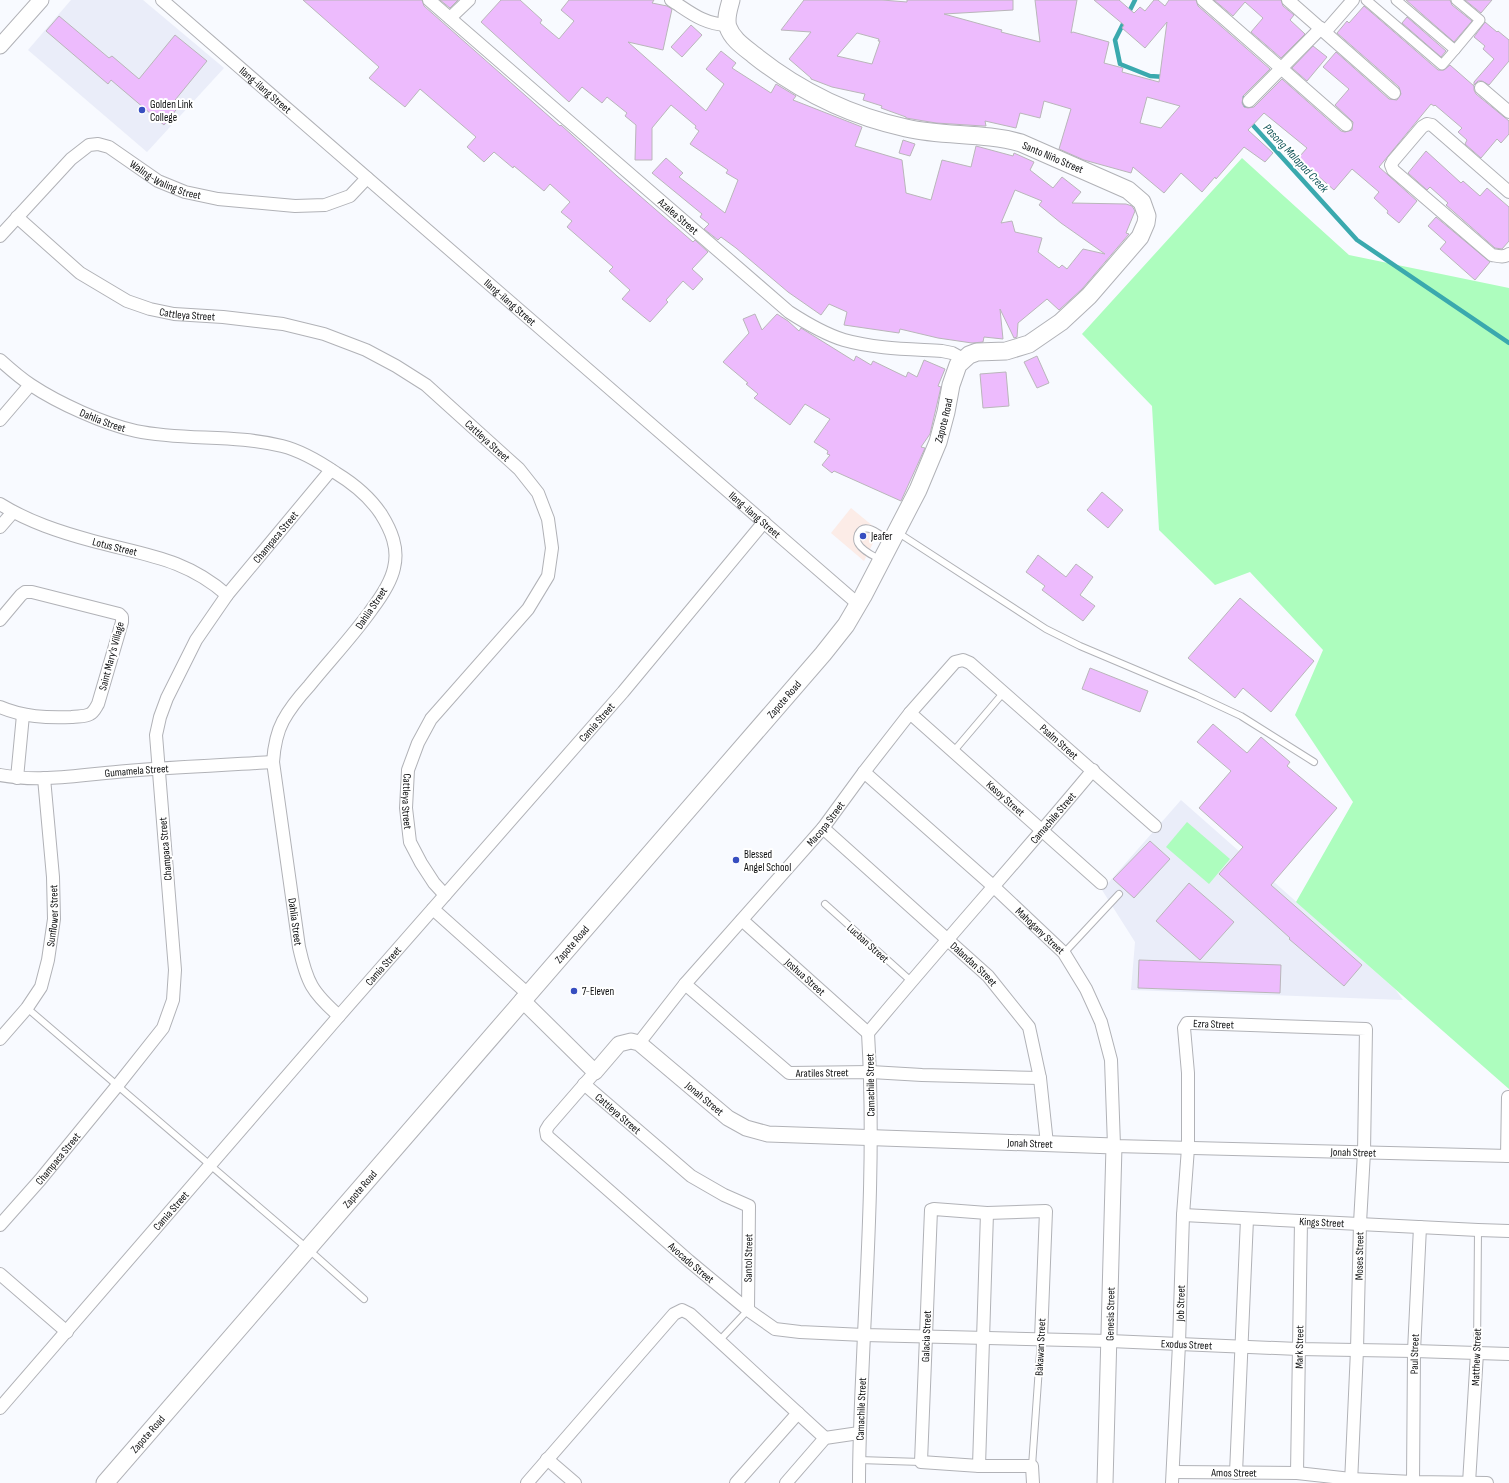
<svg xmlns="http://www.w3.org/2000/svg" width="1509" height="1483" font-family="'Sofia Sans Condensed',sans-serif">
  <rect width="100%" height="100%" fill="#f8faff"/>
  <polygon fill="#fcece7" points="851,508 879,531 864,561 831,533"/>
  <g fill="#eaedf9">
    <polygon points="71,0 143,0 224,68 147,152 28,50"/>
    <polygon points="1181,800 1395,989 1403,1000 1131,990 1135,942 1102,890"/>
  </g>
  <g fill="#adfdbe">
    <polygon points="1242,158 1349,255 1509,288 1509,1089 1296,902 1353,802 1295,715 1323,650 1250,572 1215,585 1159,530 1152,406 1082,334"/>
    <polygon points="1187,822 1230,859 1209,884 1166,847"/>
  </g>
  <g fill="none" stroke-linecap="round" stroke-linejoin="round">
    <g stroke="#3aa9ae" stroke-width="4.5">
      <polyline points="1135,0 1115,40 1120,64 1150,76 1165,77"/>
      <polyline points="1241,95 1247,113"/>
      <polyline points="1250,122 1357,240 1509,343"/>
    </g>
  </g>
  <g fill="#edbbfd" stroke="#b9b6ba" fill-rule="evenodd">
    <polygon points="303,0 422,0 424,6 560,126 561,125 617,176 693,242 695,240 708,252 692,269 703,279 693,290 683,281 666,300 668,302 650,322 622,299 630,290 609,271 613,267 567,227 572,221 561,212 570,202 550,184 544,191 514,166 513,168 494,152 484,162 467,147 476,137 420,89 405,107 369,78 379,67"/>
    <polygon points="440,0 458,0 450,8"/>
    <path d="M501 0H520L542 20 540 23 559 39 574 21 561 10 569 0H654L652 3 667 6 672 9 663 50 628 42 706 111 724 84 706 69 721 51 736 63 732 68 771 93 776 84 796 96 793 100 862 127 855 146 902 160 906 193 931 200 942 160 971 167 976 146 1013 156 1014 153 1034 162 1030 170 1053 188 1062 177 1081 192 1072 203 1126 204 1132 206 1135 211 1126 233 1129 234 1082 289 1059 310 1047 299 1018 323 1017 337 1014 338 1000 309 1003 339 984 337 983 342 972 343 938 338 900 329 899 333 844 325 847 312 829 304 821 315 788 292 736 248 721 237 718 240 704 229 709 224 700 217 702 214 652 173 666 158 683 173 679 177 725 213 738 180 726 173 728 170 690 144 699 131 695 128 696 126 671 105 652 128V160H635L636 125 625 116 627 113 607 97 602 103 582 87 569 102 481 22ZM1015 190 1042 201 1039 205 1061 223 1105 254 1083 249 1067 269 1062 265 1059 268 1038 252 1042 238 1015 232 1012 221 1001 223Z"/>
    <path d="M804 0H882L907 2V0H1013V10L944 14 1002 30 1001 32 1040 42 1035 0H1077L1071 33 1073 32 1109 42 1104 63 1123 68 1122 72 1159 82 1167 22 1145 48 1122 28 1124 25 1094 0H1119L1134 13 1140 7 1145 11 1154 0H1158L1165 6 1169 0H1196L1198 6 1270 69 1243 96 1242 103 1244 107 1248 108 1254 107 1282 79 1341 131 1345 132 1352 130 1353 122 1335 105 1349 89 1323 67 1336 52 1389 99 1397 100 1401 94 1399 87 1337 33 1347 21 1349 23 1364 6 1438 70H1444L1450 65 1474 86V90L1476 94 1509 121V134L1501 143 1497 139 1481 158 1465 144 1467 140 1458 132 1462 128 1435 105 1434 106 1431 104 1379 167 1417 201 1399 223 1387 213 1388 211 1374 198 1379 192 1352 169 1334 190 1309 168 1304 174 1293 164 1307 148 1264 113 1248 130 1273 153 1265 162 1244 147 1216 179 1215 177 1202 192 1181 173 1164 193 1133 167 1131 173 1084 160 1059 149 1071 109 1044 101 1040 118 1020 113 1016 128 985 121 986 126H983L936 123 906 118V117L881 108 882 106 863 100 865 94 832 87 811 79V78L789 59 811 32 781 30ZM857 33 879 39 878 41H880L872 64 837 56ZM1147 97 1180 106 1161 128 1140 123Z"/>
    <polygon points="1214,0 1281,0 1283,6 1294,15 1290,20 1305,34 1281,58 1251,32 1263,18 1245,2 1233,16"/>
    <polygon points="1406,0 1450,0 1452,5 1472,21 1454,42"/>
    <polygon points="1465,0 1492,0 1481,13"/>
    <polygon points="59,16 109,58 112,56 139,79 175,35 207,61 171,105 176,110 164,125 111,80 108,84 46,31"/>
    <polygon points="1407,17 1446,51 1441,57 1402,23"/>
    <polygon points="1485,22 1497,32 1498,31 1509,40 1509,61 1489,85 1482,81 1478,81 1474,85 1474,82 1494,59 1483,49 1485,46 1474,37"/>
    <polygon points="691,25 702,35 682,57 671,47"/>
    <polygon points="1313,46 1327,57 1307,81 1292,68"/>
    <polygon points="903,140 915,144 910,156 899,153"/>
    <polygon points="1426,151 1461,183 1463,181 1480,196 1487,188 1509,207 1509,241 1502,249 1495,248 1446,205 1448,203 1430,187 1427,190 1408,173"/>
    <polygon points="1436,217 1490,262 1475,280 1440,249 1446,242 1428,226"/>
    <polygon points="755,314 762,330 777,314 788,321 799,331 801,328 854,361 856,356 871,365 873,361 906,377 908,372 917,377 924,360 945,369 938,386 941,387 930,434 921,447 925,448 901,501 834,471 832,473 822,465 830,455 827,454 828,451 814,442 830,419 805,404 790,425 754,398 758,394 746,384 748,383 723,362 749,333 743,319"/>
    <polygon points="1037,356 1049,383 1037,388 1024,362"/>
    <polygon points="1006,372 1009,406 983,408 980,374"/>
    <polygon points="1102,492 1123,510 1108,528 1087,510"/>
    <polygon points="1038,555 1066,577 1076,564 1093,577 1080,595 1095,606 1083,621 1042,590 1045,586 1026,572"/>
    <polygon points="1240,598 1314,661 1271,712 1243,688 1235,698 1188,658"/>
    <polygon points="1090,668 1148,691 1140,712 1082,689"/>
    <polygon points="1213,724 1247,753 1261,737 1290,762 1287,766 1337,808 1271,885 1362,965 1344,986 1289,939 1290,938 1219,874 1243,847 1199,808 1231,771 1197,742"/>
    <polygon points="1150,841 1170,859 1134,898 1113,879"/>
    <polygon points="1189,883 1234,922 1200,960 1156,921"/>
    <polygon points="1139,960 1281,965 1280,993 1138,988"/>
  </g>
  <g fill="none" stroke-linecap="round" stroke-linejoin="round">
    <defs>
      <g id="service">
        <polyline points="897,532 1046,629 1080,646 1196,695 1241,716 1314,762"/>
        <path d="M881 560C874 556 862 551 858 543 857 541 857 537 858 534 865 520 882 536 890 542"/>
        <polyline points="953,752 1004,692"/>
        <polyline points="825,904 911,981"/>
        <polyline points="1064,953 1119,894"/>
        <polyline points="27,1008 308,1249 364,1299"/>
        <polyline points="719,1341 748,1310"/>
        <polyline points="1477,1353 1478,1230"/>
        <polyline points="859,1460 921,1462"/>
        <polyline points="1032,1466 1041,1339"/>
      </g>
      <g id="pedestrian">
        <polyline points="1366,0 1442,65 1455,50"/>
        <polyline points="1396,0 1455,50 1480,20 1456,0"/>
      </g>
      <g id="minor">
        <path id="s1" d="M162 0 858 604"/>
        <path id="s2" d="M429 0 789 312C806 323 824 334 844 340 876 349 910 349 942 351L952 353 963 359"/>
        <path d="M671 0C690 12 703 24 727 25"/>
        <polyline points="1203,0 1346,125"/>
        <polyline points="1288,0 1394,93"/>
        <polyline points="450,18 469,0"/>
        <polyline points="1325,32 1353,0"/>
        <polyline points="1481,88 1509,112"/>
        <polyline points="1249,101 1321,28"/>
        <path d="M1509 192 1432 125 1427 124 1422 127 1393 161 1391 165 1393 170 1492 255C1498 256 1504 258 1509 254"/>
        <path id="s3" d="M17 217 80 273 127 301 150 309 174 314 223 317 283 324 324 334 366 350 396 366 426 385 519 469 538 493 548 519 552 548 548 576 528 609 431 719 418 743 408 770 406 808 410 842 421 863 434 883 445 895"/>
        <path id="s4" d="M0 236 71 159 89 145 98 144 109 147 158 181 185 192 218 199 295 206 325 205 350 196 367 178"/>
        <path id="s5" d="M0 360C10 369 20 378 31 385 58 403 104 424 136 431 184 441 234 434 282 446 302 451 320 462 336 473 354 484 369 496 381 514 391 530 399 548 394 568 391 582 381 597 372 609 353 636 330 660 309 686 299 697 290 708 283 721 276 734 274 748 273 762L299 947C307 983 312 992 339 1016"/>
        <polyline points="0,420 30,385"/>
        <path id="s6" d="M0 504C29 522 60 532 93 541 144 555 185 558 227 595"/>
        <polyline points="0,527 13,512"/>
        <path d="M0 620 21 595 25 592H32L119 614 122 617V622L98 704C96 707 94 712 90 714 85 717 78 716 72 717 47 718 23 717 0 707"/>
        <path id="s7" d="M910 713 1101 883"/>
        <path id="s8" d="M864 772 993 886 1064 953 1086 989 1101 1022 1111 1060 1114 1146 1509 1156"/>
        <path id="s9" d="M0 775C41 783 86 774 127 771 176 767 224 765 273 762"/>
        <polyline points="17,778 23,715"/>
        <path id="s10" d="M823 828 988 976 1029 1027 1040 1078 1047 1144"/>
        <polyline points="433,909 528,994"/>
        <path id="s11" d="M742 920 868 1033"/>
        <path id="s12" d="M685 984 789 1073 871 1072 922 1075 1040 1078"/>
        <path id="s13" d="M0 1039 27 1008 41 987 48 960 54 919 53 877 44 778"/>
        <path id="s14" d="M639 1043 685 984 823 828 864 772 910 713 955 662 963 660 970 663 1155 826"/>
        <path id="s15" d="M595 1072 549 1125 546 1130 547 1136 689 1261 748 1310 775 1329 800 1332 864 1335 1110 1341 1298 1349 1414 1351 1509 1354"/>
        <path id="s16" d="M584 1084 691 1176 724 1195 749 1206 748 1310"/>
        <polyline points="1507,1156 1508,1097"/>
        <path id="s17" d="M1183 1215 1478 1230 1509 1231"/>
        <path id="s18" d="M0 1225 40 1180 117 1086 163 1028 173 1000 175 970 156 735 160 717 167 698 196 640 227 595 331 470"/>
        <polyline points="0,1274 67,1332"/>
        <path id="s19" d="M0 1408 339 1016 623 692 764 522"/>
        <polyline points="547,1459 575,1483"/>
        <polyline points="979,1466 987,1213"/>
        <path id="s20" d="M1173 1472 1297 1473 1351 1479 1413 1482 1487 1483"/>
        <polyline points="1236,1473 1247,1219"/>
        <path id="s21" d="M1297 1473 1301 1221"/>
        <path id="s22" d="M1413 1482 1414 1351 1420 1227"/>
        <polyline points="527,1483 674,1314 682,1310 690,1314 825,1438"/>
        <polyline points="736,1483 798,1413"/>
        <polyline points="786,1483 825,1438 859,1433"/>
        <path id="s23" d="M859 1483C859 1433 862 1384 864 1334 869 1234 874 1134 868 1033 942 944 1019 859 1093 770"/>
        <path id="s24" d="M1033 1483 1032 1466H979L921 1462 931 1210 934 1209 987 1213 1046 1211 1041 1339"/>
        <path id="s25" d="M1172 1483 1179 1344 1183 1215 1188 1148V1073L1184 1028 1187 1023H1193L1366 1029 1364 1152 1360 1223 1357 1350 1351 1483"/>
        <polyline points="1469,1483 1477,1353"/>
      </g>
      <g id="tertiary">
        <polyline points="0,46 41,0"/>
        <path id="s26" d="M522 1000 595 1072 619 1044 631 1041 639 1043 728 1118 746 1128 768 1134 1114 1146 1105 1483"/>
      </g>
      <g id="secondary">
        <path id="s27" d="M105 1483 823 654 846 625 863 596 918 490 938 442 946 412 951 385 958 365 969 355 977 352 1006 351 1029 344 1061 322 1089 296 1140 237 1146 223 1147 216 1142 202 1128 190 1021 143C983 132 944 137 906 128 851 116 799 91 754 55 744 47 732 39 728 27 725 18 729 8 731 0"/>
      </g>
    </defs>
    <use href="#service" stroke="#b1b2b7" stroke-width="8"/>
    <use href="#pedestrian" stroke="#b1b2b7" stroke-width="11"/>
    <use href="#minor" stroke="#b1b2b7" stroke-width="14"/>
    <use href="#tertiary" stroke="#b1b2b7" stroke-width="17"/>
    <use href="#secondary" stroke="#b1b2b7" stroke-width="19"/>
    <use href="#service" stroke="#fff" stroke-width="6"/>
    <use href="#pedestrian" stroke="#fff" stroke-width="9"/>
    <use href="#minor" stroke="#fff" stroke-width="12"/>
    <use href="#tertiary" stroke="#fff" stroke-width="15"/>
    <use href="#secondary" stroke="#fff" stroke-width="17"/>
  </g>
  <g fill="#374ec0" stroke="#fff" stroke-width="1.5">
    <circle cx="142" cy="110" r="4"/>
    <circle cx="863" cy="536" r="4"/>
    <circle cx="736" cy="860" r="4"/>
    <circle cx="574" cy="991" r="4"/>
  </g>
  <g text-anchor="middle" stroke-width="4" stroke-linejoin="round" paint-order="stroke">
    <g font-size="11" fill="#0e0f10" stroke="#fff">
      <text dy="4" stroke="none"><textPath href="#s1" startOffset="137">Ilang-ilang Street</textPath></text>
      <text transform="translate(1053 157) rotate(23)" y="4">Santo Niño Street</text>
      <text dy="4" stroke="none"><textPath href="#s4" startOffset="214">Waling-Waling Street</textPath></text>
      <text dy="4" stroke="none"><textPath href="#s2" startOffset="330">Azalea Street</textPath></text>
      <text dy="4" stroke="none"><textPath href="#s1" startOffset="461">Ilang-ilang Street</textPath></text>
      <text dy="4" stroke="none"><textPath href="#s3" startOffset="201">Cattleya Street</textPath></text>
      <text dy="4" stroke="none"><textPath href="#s5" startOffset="120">Dahlia Street</textPath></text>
      <text dy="4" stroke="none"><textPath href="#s27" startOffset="1361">Zapote Road</textPath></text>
      <text dy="4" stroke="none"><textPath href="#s3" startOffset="537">Cattleya Street</textPath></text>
      <text dy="4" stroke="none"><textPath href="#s1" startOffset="785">Ilang-ilang Street</textPath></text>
      <text dy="4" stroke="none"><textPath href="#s18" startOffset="785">Champaca Street</textPath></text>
      <text dy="4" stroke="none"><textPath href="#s6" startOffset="123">Lotus Street</textPath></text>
      <text transform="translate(371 608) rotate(-56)" y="4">Dahlia Street</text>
      <text transform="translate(111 656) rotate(-75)" y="4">Saint Mary's Village</text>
      <text dy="4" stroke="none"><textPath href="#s27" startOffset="1037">Zapote Road</textPath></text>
      <text dy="4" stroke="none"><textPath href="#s19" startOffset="909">Camia Street</textPath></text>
      <text dy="4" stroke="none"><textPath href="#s14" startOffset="630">Psalm Street</textPath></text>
      <text dy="4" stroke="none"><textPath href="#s9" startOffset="137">Gumamela Street</textPath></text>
      <text dy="4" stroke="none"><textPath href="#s7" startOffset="128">Kasoy Street</textPath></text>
      <text dy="4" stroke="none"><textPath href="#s3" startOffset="968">Cattleya Street</textPath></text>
      <text dy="4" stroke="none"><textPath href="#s23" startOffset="734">Camachile Street</textPath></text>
      <text dy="4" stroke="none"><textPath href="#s14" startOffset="288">Macopa Street</textPath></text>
      <text transform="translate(165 849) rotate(-95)" y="4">Champaca Street</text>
      <text dy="4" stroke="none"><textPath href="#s13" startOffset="139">Sunflower Street</textPath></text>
      <text dy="4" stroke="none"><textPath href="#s5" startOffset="875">Dahlia Street</textPath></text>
      <text dy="4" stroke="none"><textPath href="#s8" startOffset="237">Mahogany Street</textPath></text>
      <text transform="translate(868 943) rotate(42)" y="4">Lucban Street</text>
      <text dy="4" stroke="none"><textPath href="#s27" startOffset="713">Zapote Road</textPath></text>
      <text dy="4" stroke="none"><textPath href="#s10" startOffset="203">Dalandan Street</textPath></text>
      <text dy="4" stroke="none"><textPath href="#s19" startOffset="585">Camia Street</textPath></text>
      <text dy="4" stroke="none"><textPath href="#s11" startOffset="85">Joshua Street</textPath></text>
      <text dy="4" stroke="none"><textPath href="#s25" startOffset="488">Ezra Street</textPath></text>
      <text dy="4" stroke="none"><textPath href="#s12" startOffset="170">Aratiles Street</textPath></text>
      <text transform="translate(870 1085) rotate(-91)" y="4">Camachile Street</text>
      <text dy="4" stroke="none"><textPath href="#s26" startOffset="246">Jonah Street</textPath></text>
      <text dy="4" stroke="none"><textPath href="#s16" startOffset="45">Cattleya Street</textPath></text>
      <text dy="4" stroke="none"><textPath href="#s26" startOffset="582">Jonah Street</textPath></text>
      <text dy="4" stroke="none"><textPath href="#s8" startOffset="713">Jonah Street</textPath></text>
      <text dy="4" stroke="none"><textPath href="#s18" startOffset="88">Champaca Street</textPath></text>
      <text dy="4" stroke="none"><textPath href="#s27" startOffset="389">Zapote Road</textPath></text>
      <text dy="4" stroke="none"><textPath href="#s19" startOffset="261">Camia Street</textPath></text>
      <text dy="4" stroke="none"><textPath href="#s17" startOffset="139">Kings Street</textPath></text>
      <text transform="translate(1359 1256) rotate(-89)" y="4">Moses Street</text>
      <text transform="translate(748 1258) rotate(-89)" y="4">Santol Street</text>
      <text dy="4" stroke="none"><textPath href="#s15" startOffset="274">Avocado Street</textPath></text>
      <text dy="4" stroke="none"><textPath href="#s25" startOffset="180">Job Street</textPath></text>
      <text transform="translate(1110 1314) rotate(-89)" y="4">Genesis Street</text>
      <text dy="4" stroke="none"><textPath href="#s24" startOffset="254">Galacia Street</textPath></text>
      <text dy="4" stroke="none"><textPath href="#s15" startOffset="793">Exodus Street</textPath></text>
      <text transform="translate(1040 1347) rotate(-87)" y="4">Bakawan Street</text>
      <text dy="4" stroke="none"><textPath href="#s21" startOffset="126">Mark Street</textPath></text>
      <text dy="4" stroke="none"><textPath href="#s22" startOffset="128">Paul Street</textPath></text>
      <text transform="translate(1476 1357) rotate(-88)" y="4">Matthew Street</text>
      <text dy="4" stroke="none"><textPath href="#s23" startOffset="74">Camachile Street</textPath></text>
      <text dy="4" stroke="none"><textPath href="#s27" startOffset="65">Zapote Road</textPath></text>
      <text dy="4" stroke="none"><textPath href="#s20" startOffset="61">Amos Street</textPath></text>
    </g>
    <g font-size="11" fill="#0e0f10" stroke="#fff" text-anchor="start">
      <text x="150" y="108">Golden Link<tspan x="150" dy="13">College</tspan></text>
      <text x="871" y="540">Jeafer</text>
      <text x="744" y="858">Blessed<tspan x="744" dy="13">Angel School</tspan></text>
      <text x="582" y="995">7-Eleven</text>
    </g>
    <g font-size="12" font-style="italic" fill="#135659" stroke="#fff">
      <text transform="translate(1296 158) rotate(47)" y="4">Pasong Malapad Creek</text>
    </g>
  </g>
</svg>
